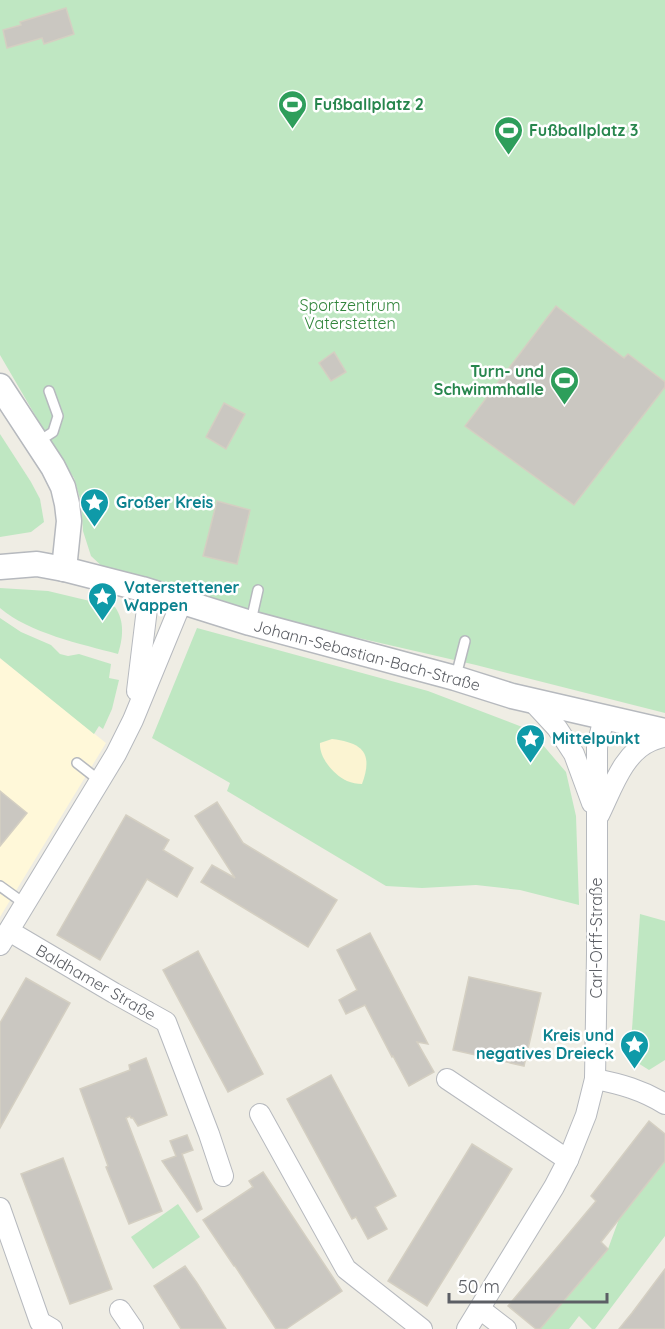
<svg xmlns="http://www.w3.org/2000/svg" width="665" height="1329" font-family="Quicksand,sans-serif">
  <rect width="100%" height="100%" fill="#efede4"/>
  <polygon fill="#fff8d9" points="0,658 106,743 0,917"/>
  <g fill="#bfe7c2">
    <polygon points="0,0 665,0 665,713 476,665 232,609 106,570 91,556 83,531 81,502 74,478 56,451 0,355"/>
    <polygon points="0,434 31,482 40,499 44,522 31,532 0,537"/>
    <path d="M0 588 48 591 115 607C125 621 123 639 118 654 81 644 29 633 0 608Z"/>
    <polygon points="0,618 21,632 51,645 60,654 68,656 79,654 111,664 109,678 119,680 112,709 103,729 99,726 94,734 0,658"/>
    <polygon points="197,628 428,691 530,730 566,772 576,816 579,905 520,890 476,885 422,888 386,886 227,791 230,783 152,738"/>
    <polygon points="640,914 665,921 665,1060 649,1070 630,1058"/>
    <polygon points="665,1161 665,1236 595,1329 592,1329 579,1316 569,1329 540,1329 608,1249 619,1219"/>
    <polygon points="178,1204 200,1237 153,1269 131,1237"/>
  </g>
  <path fill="#fbf4d2" d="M332 739C364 743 373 754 362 784 357 784 352 783 347 781 334 775 319 758 320 743Z"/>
  <g fill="#cac7c1" stroke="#d4cfc2" stroke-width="1.5">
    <polygon points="66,8 74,34 44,44 42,38 7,48 3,30 21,25 20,22"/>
    <polygon points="556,306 624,358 628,354 665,382 665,387 574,505 465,426"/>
    <polygon points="334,352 346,372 331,381 319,363"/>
    <polygon points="224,403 245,414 226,449 206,437"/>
    <polygon points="217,501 250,510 237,564 203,556"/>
    <polygon points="0,791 27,813 0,846"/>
    <polygon points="217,802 243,843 337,900 308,947 201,882 212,865 235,878 195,816"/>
    <polygon points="126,815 169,840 163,850 193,868 177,897 147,879 100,960 57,935"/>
    <polygon points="370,933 428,1044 417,1042 434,1072 409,1086 393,1056 392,1057 365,1005 346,1014 339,1000 357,990 337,950"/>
    <polygon points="198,951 263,1074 228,1092 163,970"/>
    <polygon points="469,977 541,993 524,1066 453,1050"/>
    <polygon points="26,978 70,1003 0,1128 0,1023"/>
    <polygon points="146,1058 167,1115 138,1126 133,1118 131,1118 130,1116 126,1118 162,1211 129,1224 106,1167 108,1166 80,1089 130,1070 129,1065"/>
    <polygon points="331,1075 396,1196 375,1207 387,1229 368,1239 356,1217 352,1219 287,1099"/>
    <polygon points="649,1121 665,1134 665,1161 601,1242 608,1249 540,1329 536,1329 508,1306 596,1201 591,1196"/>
    <polygon points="187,1135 193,1150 182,1154 202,1209 197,1212 162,1161 176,1156 170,1141"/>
    <polygon points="472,1144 512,1169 427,1306 388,1281"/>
    <polygon points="63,1158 112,1289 70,1304 21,1174"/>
    <polygon points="263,1172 342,1291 286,1329 276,1329 235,1266 234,1266 203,1220 253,1187 249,1181"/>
    <polygon points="185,1266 197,1283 226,1329 181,1329 154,1286"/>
    <polygon points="665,1269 665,1329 619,1329 632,1313"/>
  </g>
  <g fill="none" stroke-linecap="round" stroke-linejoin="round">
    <defs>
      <g id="service">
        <polyline points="39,441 53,432 58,416 49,391"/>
        <polyline points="251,621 258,590"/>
        <polyline points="456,676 465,641"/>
        <polyline points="77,763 100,781"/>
        <polyline points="0,886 25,904"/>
      </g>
      <g id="minor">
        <polyline points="137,691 149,592"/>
        <polyline points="532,701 557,728 574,754 592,803"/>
        <path d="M599 815C612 789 623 753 651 741 655 739 660 738 665 736"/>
        <polyline points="9,931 114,993 166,1022 209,1134 223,1176"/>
        <polyline points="0,945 116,754 133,720 182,601"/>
        <polyline points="447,1079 568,1160"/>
        <path d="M595 1079C621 1084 642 1090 665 1104"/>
        <polyline points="260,1114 346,1269 422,1329"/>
        <polyline points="0,1208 40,1322 52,1329"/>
        <polyline points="480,1309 506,1329"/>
        <polyline points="120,1310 133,1329"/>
        <polyline points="467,1329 554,1187 568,1160 586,1115 595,1079 597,954 597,747 604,717"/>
      </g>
      <g id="tertiary">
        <polyline points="0,386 53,467 63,487 67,504 69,521 64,569"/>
        <polyline points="0,567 37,564 64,569 142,589 250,623 455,678 512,696 665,731"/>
      </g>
    </defs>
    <use href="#service" stroke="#b6b9be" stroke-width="12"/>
    <use href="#minor" stroke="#b6b9be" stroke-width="22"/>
    <use href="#tertiary" stroke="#b6b9be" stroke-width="27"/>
    <use href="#service" stroke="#fff" stroke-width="9"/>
    <use href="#minor" stroke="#fff" stroke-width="20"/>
    <use href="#tertiary" stroke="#fff" stroke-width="24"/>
  </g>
  <defs>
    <symbol id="stadium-pin" viewBox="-11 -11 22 30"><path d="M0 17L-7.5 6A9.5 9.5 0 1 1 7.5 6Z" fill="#2e9e5b" stroke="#fff"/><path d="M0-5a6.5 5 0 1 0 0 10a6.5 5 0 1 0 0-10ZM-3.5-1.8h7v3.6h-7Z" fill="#fff"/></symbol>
    <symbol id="sight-pin" viewBox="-11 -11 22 30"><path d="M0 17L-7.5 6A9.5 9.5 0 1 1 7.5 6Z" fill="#0f9aa8" stroke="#fff"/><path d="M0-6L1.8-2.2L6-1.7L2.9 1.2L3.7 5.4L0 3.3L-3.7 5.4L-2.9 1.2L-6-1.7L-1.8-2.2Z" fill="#fff"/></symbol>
  </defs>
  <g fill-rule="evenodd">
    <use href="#stadium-pin" x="276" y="88" width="33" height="45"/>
    <use href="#stadium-pin" x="492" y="114" width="33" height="45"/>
    <use href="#stadium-pin" x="548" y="364" width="33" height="45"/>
    <use href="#sight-pin" x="78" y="486" width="33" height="45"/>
    <use href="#sight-pin" x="86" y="580" width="33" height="45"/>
    <use href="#sight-pin" x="514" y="722" width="33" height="45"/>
    <use href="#sight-pin" x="618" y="1028" width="33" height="45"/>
  </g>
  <g text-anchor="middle" stroke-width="5" stroke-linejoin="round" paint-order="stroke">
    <g font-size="16" font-weight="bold" fill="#27864d" stroke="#fff" text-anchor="start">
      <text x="314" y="110">Fußballplatz 2</text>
      <text x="529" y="136">Fußballplatz 3</text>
      <text x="544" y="377" text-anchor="end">Turn- und<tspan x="544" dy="18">Schwimmhalle</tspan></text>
    </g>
    <g font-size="16" fill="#32853c" stroke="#fff">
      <text x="350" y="311">Sportzentrum<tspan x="350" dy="18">Vaterstetten</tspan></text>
    </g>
    <g font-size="16" font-weight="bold" fill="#0d838f" stroke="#fff" text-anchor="start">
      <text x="116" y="508">Großer Kreis</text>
      <text x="124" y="593">Vaterstettener<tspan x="124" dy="18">Wappen</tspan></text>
      <text x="552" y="744">Mittelpunkt</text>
      <text x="614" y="1041" text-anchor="end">Kreis und<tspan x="614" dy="18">negatives Dreieck</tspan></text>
    </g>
    <g font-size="16" fill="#5c5f65" stroke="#fff">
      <text transform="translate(367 655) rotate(15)" y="6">Johann-Sebastian-Bach-Straße</text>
      <text transform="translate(596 938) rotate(-90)" y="6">Carl-Orff-Straße</text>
      <text transform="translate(96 982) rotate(30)" y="6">Baldhamer Straße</text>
    </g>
  </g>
  <path d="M449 1293v9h158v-9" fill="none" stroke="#5c5f65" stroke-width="3"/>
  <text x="458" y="1293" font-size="18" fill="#5c5f65" stroke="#ffffff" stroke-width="4.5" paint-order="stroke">50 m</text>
</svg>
